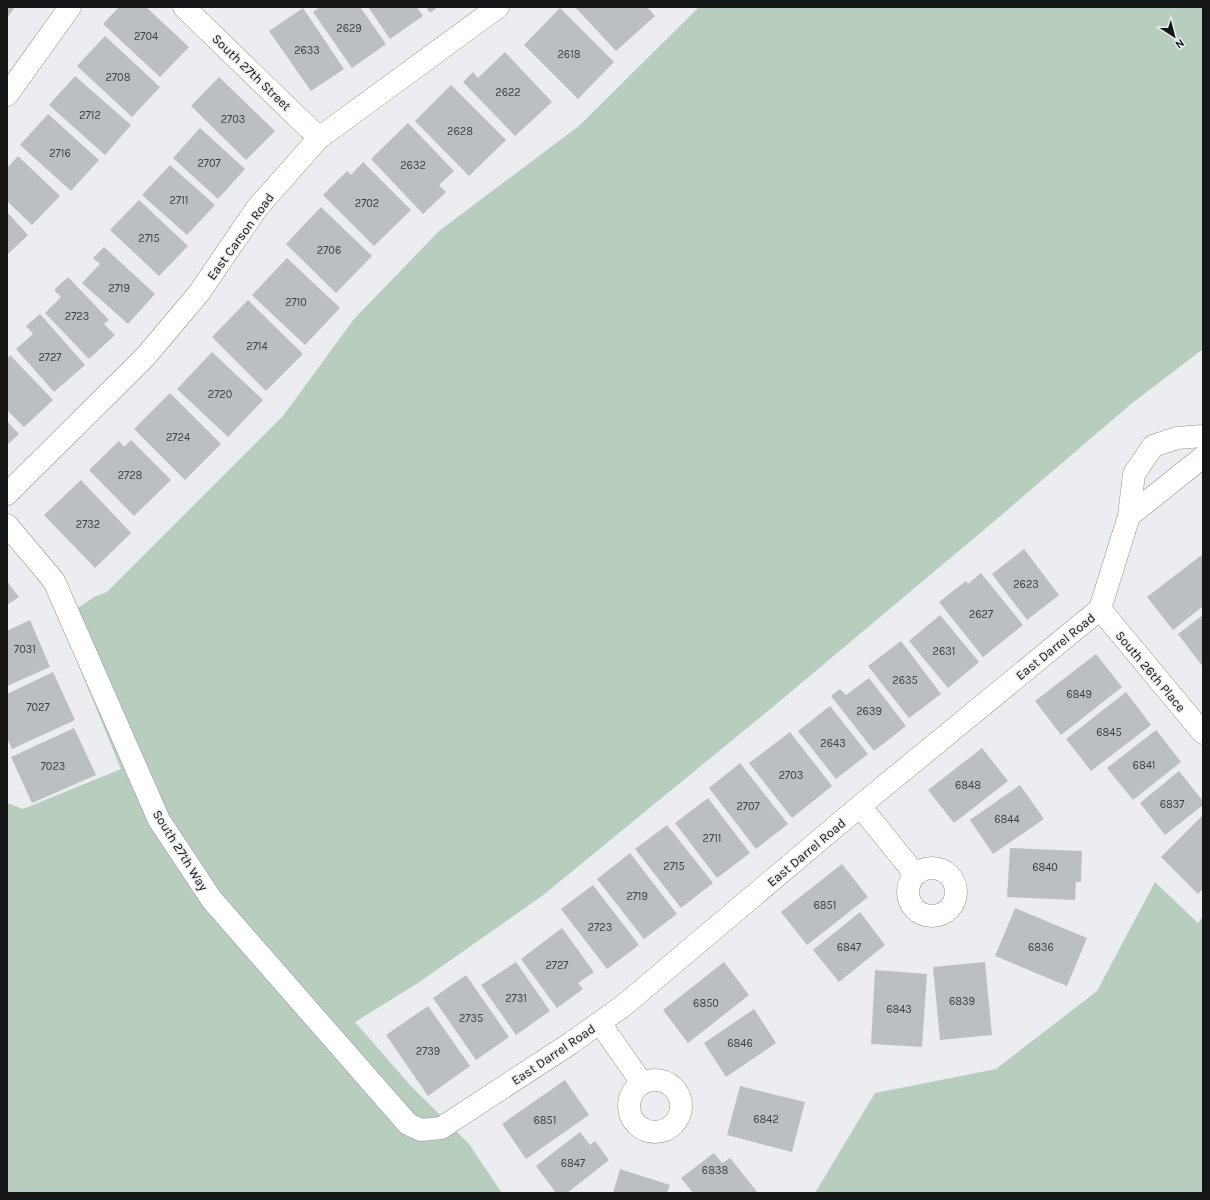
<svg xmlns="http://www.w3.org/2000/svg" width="1210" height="1200" font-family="Karla,sans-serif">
  <rect width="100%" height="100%" fill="#ebedf0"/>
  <g fill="#b7cdbe">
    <polygon points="699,7 1203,7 1203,349 1131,404 998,518 774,706 542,896 418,983 355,1022 410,1085 469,1144 502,1193 7,1193 7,803 23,809 121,769 60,620 94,597 107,592 283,416 354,319 439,231 580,125"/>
    <polygon points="1155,882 1198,923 1203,916 1203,1193 815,1193 875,1093 996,1069 1097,991"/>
  </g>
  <g fill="#bcbfc2">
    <polygon points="7,7 15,7 7,18"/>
    <polygon points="119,7 146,7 189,47 160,77 103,24"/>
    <polygon points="320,7 360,7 386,44 352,68 313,12"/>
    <polygon points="368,7 417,7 423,16 390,39"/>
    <polygon points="426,7 438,7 430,13"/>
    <polygon points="575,7 647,7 655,16 616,51"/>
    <polygon points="303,8 344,69 311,91 269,31"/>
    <polygon points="560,8 614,62 578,99 524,45"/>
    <polygon points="105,36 160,87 132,117 77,66"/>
    <polygon points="505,52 552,102 515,136 463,82 473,72 478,78"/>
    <polygon points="75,76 131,125 105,155 49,105"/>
    <polygon points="219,77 275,131 246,160 191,106"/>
    <polygon points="451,85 506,140 469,176 415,121"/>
    <polygon points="48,114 99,160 71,191 20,145"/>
    <polygon points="408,123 454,171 439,185 446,192 423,214 371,159"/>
    <polygon points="200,128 245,169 218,199 173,158"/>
    <polygon points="18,156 60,196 32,225 7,201 7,168"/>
    <polygon points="363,162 411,210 374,246 323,195 347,171 351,175"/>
    <polygon points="170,165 215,205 187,235 142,195"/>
    <polygon points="139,200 188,246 159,276 110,230"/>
    <polygon points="321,207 372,256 336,293 286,244"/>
    <polygon points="7,212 28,235 7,255"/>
    <polygon points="104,247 155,294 128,324 82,283 100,264 93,258"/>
    <polygon points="287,258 340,308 305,345 252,295"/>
    <polygon points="68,277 109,320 104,324 115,335 89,359 45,313 61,297 54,290"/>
    <polygon points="248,300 303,354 266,391 212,337"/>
    <polygon points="40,314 85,365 54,392 16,349 33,334 26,326"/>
    <polygon points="212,352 263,400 228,437 177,389"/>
    <polygon points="10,355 53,400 24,427 7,410 7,359"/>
    <polygon points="170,393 221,444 185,480 134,429"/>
    <polygon points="7,421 19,434 7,445"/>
    <polygon points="131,440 171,480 134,516 89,470 119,441 124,447"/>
    <polygon points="81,480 131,533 95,568 44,515"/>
    <polygon points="1024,549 1059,595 1027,620 992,574"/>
    <polygon points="1203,554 1203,606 1173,630 1147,597"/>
    <polygon points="981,573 1023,625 983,657 939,602 966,581 968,584"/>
    <polygon points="7,581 19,597 7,605"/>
    <polygon points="940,615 979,662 948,688 909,641"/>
    <polygon points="1203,615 1203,667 1178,634"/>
    <polygon points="30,620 50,667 7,686 7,631"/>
    <polygon points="901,641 941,694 909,718 868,666"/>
    <polygon points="1096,654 1122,687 1061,735 1035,701"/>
    <polygon points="53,672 75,720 12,749 7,738 7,694"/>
    <polygon points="869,678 906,726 874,751 831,696 840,689 846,695"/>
    <polygon points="1126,692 1151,725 1091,771 1066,739"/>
    <polygon points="830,706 868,754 836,779 798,731"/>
    <polygon points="74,728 96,775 32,803 11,757"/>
    <polygon points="1156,730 1181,762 1133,800 1107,768"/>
    <polygon points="790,732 832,786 792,818 749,763"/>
    <polygon points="982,748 1008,781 954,823 928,790"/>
    <polygon points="740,763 788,824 756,849 709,788"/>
    <polygon points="1179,771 1203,801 1203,805 1165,835 1140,803"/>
    <polygon points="1020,785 1044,819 993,854 970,820"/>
    <polygon points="708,798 750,853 717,878 675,823"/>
    <polygon points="1203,815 1203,889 1198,894 1161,857"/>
    <polygon points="667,825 713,883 681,908 635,849"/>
    <polygon points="1010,848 1082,851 1081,882 1076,882 1075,900 1007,897"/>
    <polygon points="630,853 677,914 644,939 597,879"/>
    <polygon points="842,864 868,897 807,945 781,912"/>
    <polygon points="593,885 639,945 607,969 561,909"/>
    <polygon points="1015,908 1087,938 1067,986 995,956"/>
    <polygon points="860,912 885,945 839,982 813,950"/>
    <polygon points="562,928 594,972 578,983 583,989 557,1008 521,959"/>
    <polygon points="516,962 550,1011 516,1035 481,985"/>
    <polygon points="724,962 749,995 688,1043 663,1010"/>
    <polygon points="985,962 992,1035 940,1040 933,967"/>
    <polygon points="875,970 927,974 922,1047 871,1044"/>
    <polygon points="466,975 509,1037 476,1060 433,998"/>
    <polygon points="428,1006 470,1066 428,1096 386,1035"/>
    <polygon points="754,1009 776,1043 726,1077 704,1043"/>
    <polygon points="565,1080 589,1115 526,1159 502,1124"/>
    <polygon points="740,1086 805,1102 792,1152 727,1135"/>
    <polygon points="580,1132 590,1145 595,1141 609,1160 567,1193 556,1193 536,1166"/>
    <polygon points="714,1153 722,1163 730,1158 758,1193 693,1193 681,1178"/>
    <polygon points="620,1169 670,1185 667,1193 613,1193"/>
  </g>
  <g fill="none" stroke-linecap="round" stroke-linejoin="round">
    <defs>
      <g id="street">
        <polyline points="184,7 319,138"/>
        <polyline points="7,95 70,7"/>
        <polyline points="7,494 146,356 199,293 257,208 319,138 498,7"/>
        <polyline points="1129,516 1203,457"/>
        <polyline points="7,525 54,581 159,820 212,900 408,1124 421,1130 441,1128 571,1043 623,1006 860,806 1100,609 1129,516 1134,474 1153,446 1177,438 1203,436"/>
        <polyline points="1100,609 1203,733"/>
        <polyline points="860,806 915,874"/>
        <circle cx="932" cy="892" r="24"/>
        <polyline points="600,1023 642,1083"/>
        <circle cx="655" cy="1106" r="26"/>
      </g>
    </defs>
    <use href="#street" stroke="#929497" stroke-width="23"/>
    <use href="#street" stroke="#fff" stroke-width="22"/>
  </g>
  <g text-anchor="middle" stroke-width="3" stroke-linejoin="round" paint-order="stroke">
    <g font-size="11" fill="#3e4041">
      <text x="349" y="32">2629</text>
      <text x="146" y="40">2704</text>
      <text x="307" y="54">2633</text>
      <text x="569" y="58">2618</text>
      <text x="118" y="81">2708</text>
      <text x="508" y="96">2622</text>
      <text x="90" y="119">2712</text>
      <text x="233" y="123">2703</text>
      <text x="460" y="135">2628</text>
      <text x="60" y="157">2716</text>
      <text x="209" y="167">2707</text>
      <text x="413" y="169">2632</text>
      <text x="179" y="204">2711</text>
      <text x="367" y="207">2702</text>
      <text x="149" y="242">2715</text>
      <text x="329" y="254">2706</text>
      <text x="119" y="292">2719</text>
      <text x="296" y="306">2710</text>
      <text x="77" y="320">2723</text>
      <text x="257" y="350">2714</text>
      <text x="50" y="361">2727</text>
      <text x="220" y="398">2720</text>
      <text x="178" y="441">2724</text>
      <text x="130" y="479">2728</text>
      <text x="88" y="528">2732</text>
      <text x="1026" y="588">2623</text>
      <text x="981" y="618">2627</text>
      <text x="25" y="653">7031</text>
      <text x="944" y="655">2631</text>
      <text x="905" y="684">2635</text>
      <text x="1079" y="698">6849</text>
      <text x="38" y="711">7027</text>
      <text x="869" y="715">2639</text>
      <text x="1109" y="736">6845</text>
      <text x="833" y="747">2643</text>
      <text x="1144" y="769">6841</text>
      <text x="53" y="770">7023</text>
      <text x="791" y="779">2703</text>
      <text x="968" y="789">6848</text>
      <text x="1172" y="808">6837</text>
      <text x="748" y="810">2707</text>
      <text x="1007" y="823">6844</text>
      <text x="712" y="842">2711</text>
      <text x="674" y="870">2715</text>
      <text x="1045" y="871">6840</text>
      <text x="637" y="900">2719</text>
      <text x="825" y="909">6851</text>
      <text x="600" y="931">2723</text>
      <text x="849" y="951">6847</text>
      <text x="1041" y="951">6836</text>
      <text x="557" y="969">2727</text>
      <text x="516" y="1002">2731</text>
      <text x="962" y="1005">6839</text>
      <text x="706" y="1007">6850</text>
      <text x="899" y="1013">6843</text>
      <text x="471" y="1022">2735</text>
      <text x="740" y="1047">6846</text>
      <text x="428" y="1055">2739</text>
      <text x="766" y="1123">6842</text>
      <text x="545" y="1124">6851</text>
      <text x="573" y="1167">6847</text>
      <text x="715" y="1174">6838</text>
    </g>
    <g font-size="13" fill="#141516" stroke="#ebedf0">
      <text transform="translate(252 72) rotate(44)" y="5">South 27th Street</text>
      <text transform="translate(240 236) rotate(-54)" y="5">East Carson Road</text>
      <text transform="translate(1055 646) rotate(-39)" y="5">East Darrel Road</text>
      <text transform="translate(1151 671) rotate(50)" y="5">South 26th Place</text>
      <text transform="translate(181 850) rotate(58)" y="5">South 27th Way</text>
      <text transform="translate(806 852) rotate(-40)" y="5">East Darrel Road</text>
      <text transform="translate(553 1054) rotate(-34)" y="5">East Darrel Road</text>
    </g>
  </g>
  <rect width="1210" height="1200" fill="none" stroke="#141516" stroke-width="16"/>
  <g transform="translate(1174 36) rotate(144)" stroke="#ebedf0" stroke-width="3" paint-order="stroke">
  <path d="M0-3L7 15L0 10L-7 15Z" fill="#141516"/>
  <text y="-6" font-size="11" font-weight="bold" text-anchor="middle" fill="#141516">N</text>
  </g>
</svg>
